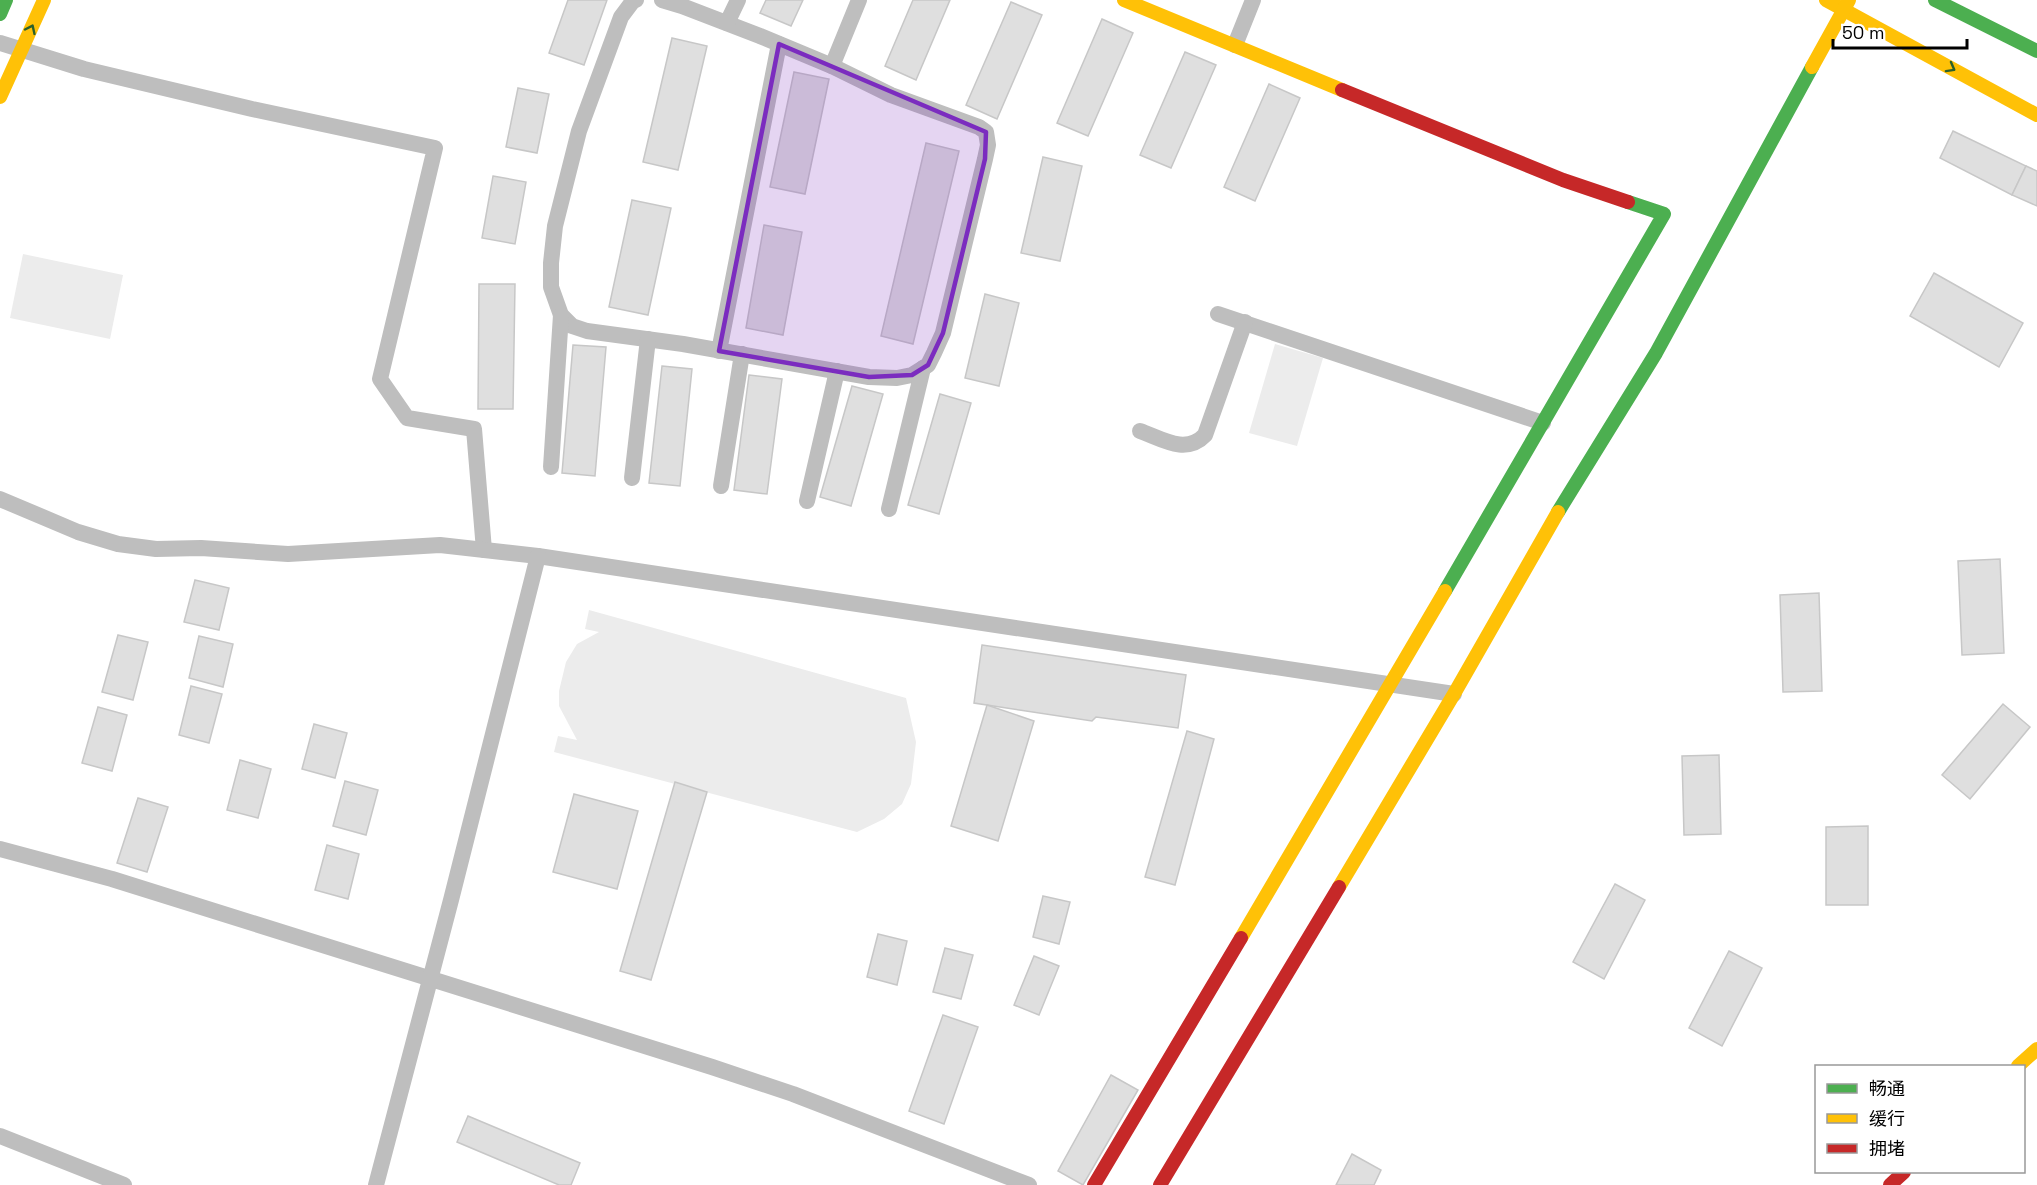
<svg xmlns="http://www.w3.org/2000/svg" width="2037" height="1185" font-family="'Space Grotesk','Noto Sans SC',sans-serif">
  <rect width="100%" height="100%" fill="#fff"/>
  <g fill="#ececec">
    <polygon points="23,254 123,275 110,339 10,318"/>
    <polygon points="1275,344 1323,358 1297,446 1249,433"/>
    <polygon points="589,610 906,698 916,742 911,784 902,804 884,819 857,832 554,752 558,736 577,740 559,706 559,691 566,662 577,644 599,632 585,629"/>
  </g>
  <g fill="#dfdfdf" stroke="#c7c7c7" stroke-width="1.5">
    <polygon points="568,0 607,0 584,65 549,53"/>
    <polygon points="766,0 803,0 791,26 760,13"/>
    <polygon points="913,0 950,0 916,80 885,66"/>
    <polygon points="1011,2 1042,15 997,119 966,105"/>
    <polygon points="1102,19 1133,33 1088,136 1057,123"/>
    <polygon points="672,38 707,46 678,170 643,162"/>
    <polygon points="1185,52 1216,65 1171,168 1140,155"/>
    <polygon points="794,72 829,79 805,194 770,187"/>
    <polygon points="1269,84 1300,98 1255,201 1224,187"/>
    <polygon points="518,88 549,94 537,153 506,147"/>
    <polygon points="1953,131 2026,166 2012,195 1940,158"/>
    <polygon points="926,143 959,151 913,344 881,336"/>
    <polygon points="1043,157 1082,166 1060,261 1021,253"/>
    <polygon points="2026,166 2037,171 2037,206 2012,195"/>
    <polygon points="493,176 526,182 515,244 482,238"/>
    <polygon points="632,200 671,208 648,315 609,307"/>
    <polygon points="764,225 802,232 783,335 746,328"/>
    <polygon points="1934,273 2023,323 1999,367 1910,316"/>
    <polygon points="479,284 515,284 513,409 478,409"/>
    <polygon points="985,294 1019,303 999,386 965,378"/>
    <polygon points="573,345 606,347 595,476 562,473"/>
    <polygon points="662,366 692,369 680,486 649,483"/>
    <polygon points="749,375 782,379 767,494 734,490"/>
    <polygon points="852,386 883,394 851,506 820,497"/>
    <polygon points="940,394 971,403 939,514 908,505"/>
    <polygon points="2000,559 2004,653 1962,655 1958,561"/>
    <polygon points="195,580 229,588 219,630 184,622"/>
    <polygon points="1819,593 1822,691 1783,692 1780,595"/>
    <polygon points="118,635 148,642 133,700 102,692"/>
    <polygon points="199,636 233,644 223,687 189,678"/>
    <polygon points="982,645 1186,675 1178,728 1096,717 1092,721 974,703"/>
    <polygon points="191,686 222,694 209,743 179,735"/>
    <polygon points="2003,704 2030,727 1970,799 1942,775"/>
    <polygon points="987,705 1034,721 998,841 951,826"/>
    <polygon points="98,707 127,715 112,771 82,763"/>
    <polygon points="314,724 347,733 335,778 302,769"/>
    <polygon points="1187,731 1214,739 1175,885 1145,877"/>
    <polygon points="1719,755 1721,834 1684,835 1682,756"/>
    <polygon points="240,760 271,769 258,818 227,810"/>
    <polygon points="345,781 378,790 366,835 333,826"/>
    <polygon points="675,782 707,792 651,980 620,971"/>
    <polygon points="574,794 638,811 617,889 553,872"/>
    <polygon points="138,798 168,807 147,872 117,863"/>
    <polygon points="1868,826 1868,905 1826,905 1826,827"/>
    <polygon points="327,845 359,854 348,899 315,890"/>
    <polygon points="1615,884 1645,900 1604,979 1573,962"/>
    <polygon points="1043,896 1070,902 1059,944 1033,937"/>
    <polygon points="878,934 907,941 897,985 867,977"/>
    <polygon points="945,948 973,955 961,999 933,992"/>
    <polygon points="1729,951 1762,968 1722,1046 1689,1028"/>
    <polygon points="1034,956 1059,966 1039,1015 1014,1005"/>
    <polygon points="943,1015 978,1027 944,1124 909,1111"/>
    <polygon points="1111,1075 1138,1090 1083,1185 1058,1171"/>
    <polygon points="468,1116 580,1163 571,1185 559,1185 457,1142"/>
    <polygon points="1352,1154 1381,1170 1374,1185 1336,1185"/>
  </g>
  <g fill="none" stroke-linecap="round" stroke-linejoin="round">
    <g stroke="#bebebe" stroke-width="16">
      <polyline points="636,0 633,1 621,17 579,131 555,226 551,263 551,287 561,315 572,326 587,331 683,344 869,377 897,378 912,375 928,365 934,353 943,333 985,159 988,145 986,132 979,127 891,95 832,66 760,36 682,6 662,0"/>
      <polyline points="727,23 738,0"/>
      <polyline points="0,43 84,69 252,109 435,148 380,379 407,418 474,429 484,550"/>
      <polyline points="1235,45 1253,0"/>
      <polyline points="832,66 859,0"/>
      <polyline points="1218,314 1543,423"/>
      <polyline points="719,351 779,44"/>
      <path d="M1140 431C1162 439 1186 455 1205 435L1245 322"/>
      <polyline points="551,467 561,315"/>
      <polyline points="632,478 648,339"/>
      <polyline points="721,486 742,354"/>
      <polyline points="0,499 78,532 118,544 156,549 201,548 288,554 440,545 538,556 1454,694"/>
      <polyline points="807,501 837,371"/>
      <polyline points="889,509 923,368"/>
      <polyline points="0,849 112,879 712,1067 793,1094 1029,1185"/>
      <polyline points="0,1136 124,1185"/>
      <polyline points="376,1185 451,900 538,556"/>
    </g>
    <g stroke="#4caf50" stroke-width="14">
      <polyline points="1935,0 2037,51"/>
      <polyline points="0,14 6,0"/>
      <polyline points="1558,512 1656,353 1812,67"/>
      <polyline points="1445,591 1664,214 1628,202"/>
    </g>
    <g stroke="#ffc107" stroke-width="14">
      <polyline points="1124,0 1342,90"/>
      <polyline points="1826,0 2037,115"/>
      <polyline points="1812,67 1849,0"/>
      <polyline points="0,97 44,0"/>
      <polyline points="1339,887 1454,694 1558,512"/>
      <polyline points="1241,938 1445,591"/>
      <polyline points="2018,1066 2037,1049"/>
    </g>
    <g stroke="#c62828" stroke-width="14">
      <polyline points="1342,90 1563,180 1628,202"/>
      <polyline points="1094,1185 1241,938"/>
      <polyline points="1160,1185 1339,887"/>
      <polyline points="1890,1185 1904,1172"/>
    </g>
  </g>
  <defs><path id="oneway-chevron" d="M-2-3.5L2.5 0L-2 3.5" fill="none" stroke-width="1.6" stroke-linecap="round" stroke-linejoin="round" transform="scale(1.5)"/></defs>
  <g stroke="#2a602c">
    <use href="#oneway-chevron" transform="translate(31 29) rotate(-65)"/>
    <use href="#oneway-chevron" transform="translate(1951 68) rotate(29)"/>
  </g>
  <path fill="#7b2cbf" fill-opacity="0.2" stroke="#7b2cbf" stroke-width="4.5" stroke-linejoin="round" d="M779 44 986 132 985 159 943 333 928 365 912 375 869 377 719 351Z"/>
  <rect x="1815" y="1065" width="210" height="108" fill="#ffffff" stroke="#999999" stroke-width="1.5"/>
  <rect x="1827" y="1084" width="30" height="9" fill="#4caf50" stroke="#999999" stroke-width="1.5"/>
  <text x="1869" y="1095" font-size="18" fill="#000000">畅通</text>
  <rect x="1827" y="1114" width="30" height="9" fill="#ffc107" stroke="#999999" stroke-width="1.5"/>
  <text x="1869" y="1125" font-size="18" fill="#000000">缓行</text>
  <rect x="1827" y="1144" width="30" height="9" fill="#c62828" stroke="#999999" stroke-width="1.5"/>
  <text x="1869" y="1155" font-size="18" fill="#000000">拥堵</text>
  <path d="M1833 39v9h134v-9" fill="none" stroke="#000000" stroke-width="3"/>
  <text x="1842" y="39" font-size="18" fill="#000000" stroke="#ffffff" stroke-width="4.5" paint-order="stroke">50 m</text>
</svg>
